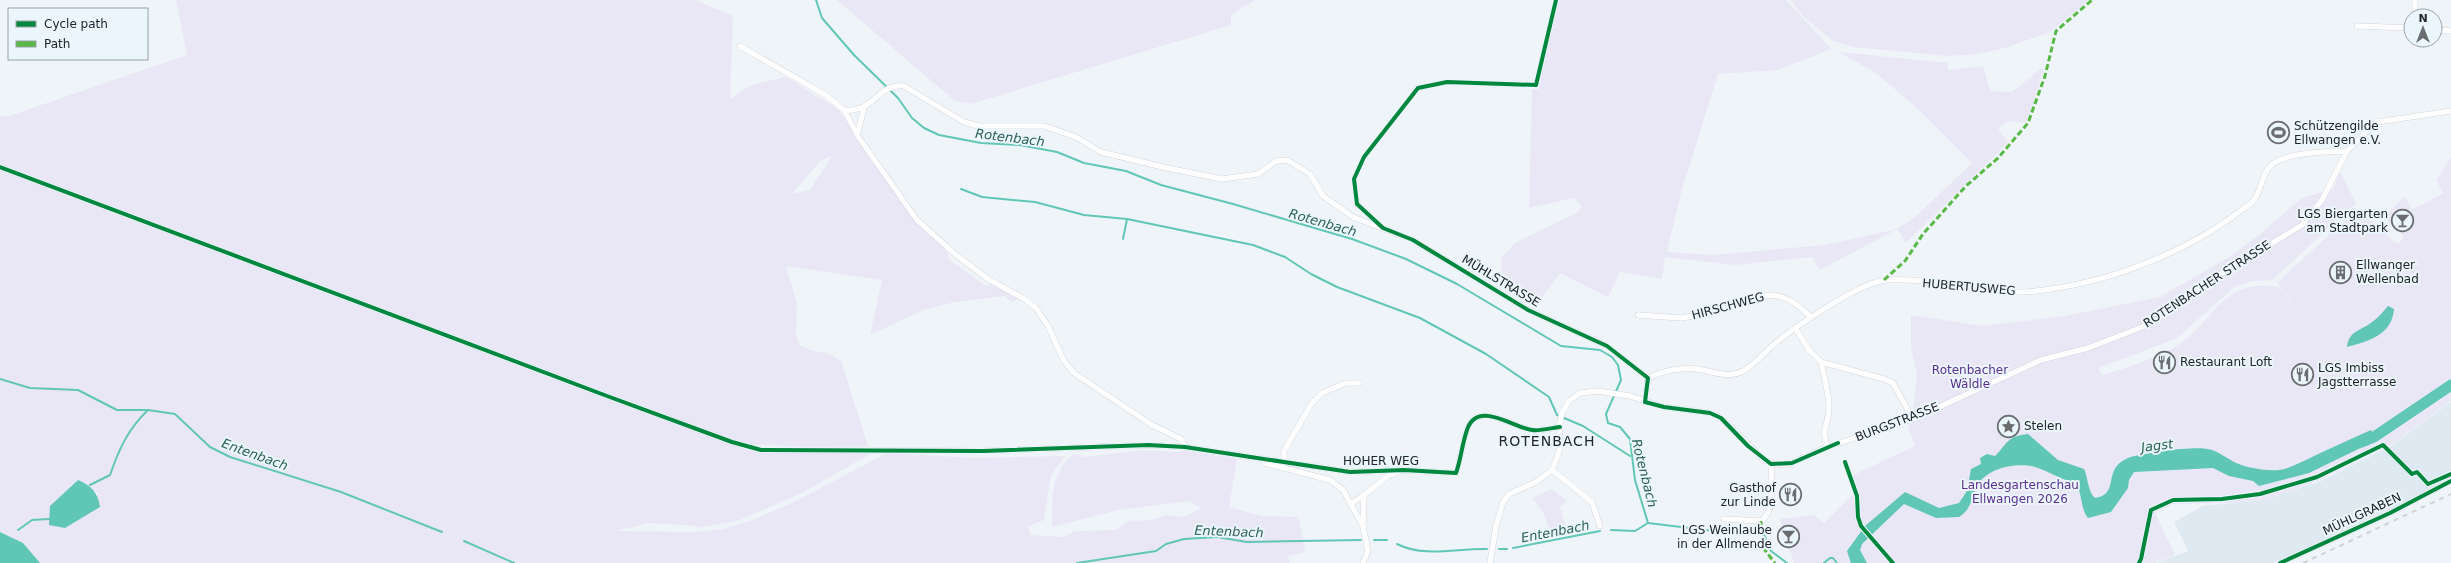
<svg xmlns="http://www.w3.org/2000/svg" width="2451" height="563" font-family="'DejaVu Sans',sans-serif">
  <rect width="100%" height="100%" fill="#eff4f8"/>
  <polygon fill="#dee9f2" points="2451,402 2451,478 2422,494 2274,563 2157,563 2188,551 2174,522 2203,506 2264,500 2321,481 2391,446"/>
  <g fill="#e9e7f6" fill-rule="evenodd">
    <path d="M176 0H695L733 16 730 99 751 85 786 77 839 110 867 155 916 221 948 253V259L983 284 987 286 993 283 1019 298 1012 302 1005 296 955 302 923 310 870 335 882 280 786 266 797 303 796 336 799 341 798 344C813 354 826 349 841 361L868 446 808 447 743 444V449L766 452 872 453 800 494 740 520 697 528 696 526 649 523 616 531 692 532 724 529 752 520 792 503 887 453 976 458 1065 456 1051 475 1044 520 1028 526 1031 535 1064 537 1075 531 1115 530 1130 521 1152 520 1165 515 1184 517 1201 508 1188 501 1119 510 1052 527C1052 501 1050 472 1074 454L1086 457 1142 450 1181 452 1182 450 1237 459 1229 507 1262 516 1299 517 1305 552 1288 556 1290 563H40L23 543 0 532V116H9L187 55ZM832 156 810 190 792 194 820 161ZM78 480 99 495 55 501Z"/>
    <polygon points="837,0 1255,0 1231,15 1231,25 971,104 955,101"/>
    <polygon points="1558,0 1786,0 1831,49 1778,70 1718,74 1681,193 1667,252 1713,255 1825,245 1897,229 1915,217 1972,163 1918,109 1876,73 1840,53 1841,52 1947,63 1949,70 1983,66 1990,91 2012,92 2044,66 2031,112 2025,123 2009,121 1998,128 2008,143 1906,243 1897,229 1820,270 1812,257 1735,265 1665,257 1662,279 1620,272 1608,297 1560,273 1539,302 1518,288 1502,272 1501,258 1515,243 1578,212 1582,206 1574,198 1529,208 1532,89 1539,89 1548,33 1554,20"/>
    <polygon points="1791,0 2089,0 2050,32 2005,48 1978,54 1948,56 1853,47 1833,41 1802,15"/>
    <path d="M2451 157V401L2391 445 2320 480 2264 500 2232 503 2172 504 2155 513 2175 555 2155 563H1794L1780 519 1814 515 1824 523 1854 493 1849 477 1915 446 1908 427 1914 403 1917 374 1911 347V315L1982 326 2065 316 2160 297 2229 257 2258 236 2302 198 2333 189 2340 172 2356 203 2272 280 2253 281 2236 286 2177 338 2099 368 2102 375C2126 368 2151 360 2173 348 2217 323 2218 278 2279 287L2328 353 2277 283 2358 208 2394 242 2399 243 2404 237 2384 217 2405 196 2412 210 2443 193 2436 180Z"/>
    <polygon points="1551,489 1567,501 1560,507 1568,534 1551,537 1545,516 1533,498"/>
  </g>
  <g fill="#60c7b6">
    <path d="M2388 306 2394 309C2392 335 2369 341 2347 347 2349 330 2361 331 2372 322 2378 318 2383 312 2388 306Z"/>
    <path d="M2371 430 2377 440 2309 473 2259 486 2253 481 2229 476 2213 468 2134 472 2129 480 2128 488 2111 512 2088 518C2080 508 2083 494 2075 482 2060 480 2049 471 2035 467 2016 462 1987 468 1977 486 1971 498 1972 509 1959 517L1936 518 1904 504 1862 544 1860 550 1867 563H1851L1847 551 1865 526 1905 492 1939 508 1959 503 1967 491 1971 469 1981 464 1980 458 1987 454 1995 456C2008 443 2007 436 2028 434L2058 460 2084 469C2088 478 2088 492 2095 498 2124 494 2096 462 2140 455 2156 452 2198 445 2212 450 2220 453 2227 458 2234 462 2246 468 2266 471 2279 470 2290 469 2300 462 2310 458 2330 448 2351 439 2371 430Z"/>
    <path d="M78 480C92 486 98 493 100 507L65 528 49 525 50 506Z"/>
    <polygon points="0,532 23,543 40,563 0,563"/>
  </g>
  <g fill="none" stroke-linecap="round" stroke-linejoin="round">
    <g stroke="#60c7b6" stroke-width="2">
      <polyline points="816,0 822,18 854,55 898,98 912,118 924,128 939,135 981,143 1020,145 1057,152 1084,163 1126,171 1161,185 1233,204 1352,239 1406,259 1457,284 1561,346 1600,350 1612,357 1618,365 1621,380 1606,414 1608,423 1620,427 1630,439 1635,480 1648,523 1722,532"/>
      <polyline points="961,189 982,197 1035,202 1084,215 1127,219 1253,245 1285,257 1311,274 1337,287 1420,318 1486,354 1549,397 1557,415 1583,426 1630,456"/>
      <polyline points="1123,239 1127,219"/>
      <polyline points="0,379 30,388 78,390 117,410 148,410 175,414 210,447 230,457 341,492 442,532"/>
      <path d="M90 485 110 475C119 449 128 429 148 410"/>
      <polyline points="18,530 32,520 49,519"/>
      <polyline points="1611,530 1635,531 1648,523"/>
      <polyline points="1741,530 1755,529"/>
      <polyline points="1762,530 1771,551 1787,563"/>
      <polyline points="1374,540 1387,540"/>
      <polyline points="464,541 514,563"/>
      <path d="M1397 544C1425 558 1457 548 1487 549"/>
      <polyline points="1513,548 1600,531"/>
      <polyline points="1499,549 1507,549"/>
      <polyline points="1077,563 1156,551 1166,544 1184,539 1217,537 1247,542 1361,540"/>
      <polyline points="1824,563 1830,558 1833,558 1837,563"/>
    </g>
    <polyline stroke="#60c7b6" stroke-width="11" points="2362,442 2374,437 2451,385"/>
    <defs>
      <g id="street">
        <polyline points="2415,0 2415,16"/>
        <polyline points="2357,26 2411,28"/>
        <polyline points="2435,30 2451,31"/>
        <path d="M740 46 824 94 844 110C875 113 877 83 904 86L964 122 978 126H1044L1076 137 1101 152 1167 168 1222 179 1258 174 1276 161 1287 160 1310 174 1323 196 1353 217 1413 240 1528 310 1607 346 1648 378"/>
        <polyline points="864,108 857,135 917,220 955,254 988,279 1026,300 1036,308 1048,326 1064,361 1074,373 1152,425 1181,439 1185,447"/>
        <polyline points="844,110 857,134"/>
        <path d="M0 167 607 396 732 442 761 450 983 451 1148 445 1185 447 1350 472 1404 470 1456 473C1461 459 1462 444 1467 430 1477 399 1514 428 1532 430 1541 431 1551 428 1560 427"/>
        <path d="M1638 315 1681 318 1700 315 1768 295C1787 295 1797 304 1811 317"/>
        <polyline points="1796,329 1809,350 1821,362 1884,379 1893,383 1913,419"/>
        <path d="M1821 362C1824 377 1829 392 1829 408 1829 425 1821 425 1827 447"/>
        <path d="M1648 378C1662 371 1681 367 1697 369 1712 371 1728 379 1743 371 1753 366 1763 354 1772 346 1793 328 1860 282 1886 280 1929 278 1971 290 2014 292 2044 293 2097 281 2125 271 2165 257 2202 240 2236 214 2241 210 2250 205 2254 200 2263 188 2261 172 2274 163 2290 152 2328 152 2347 151"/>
        <polyline points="1645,402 1648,378"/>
        <polyline points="1265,463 1330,480 1343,490 1363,526"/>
        <polyline points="1284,463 1284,451 1312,403 1322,393 1346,383 1359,383"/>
        <polyline points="1552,470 1592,502 1600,526"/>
        <polyline points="1351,504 1364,495"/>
        <path d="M1724 519 1761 521C1777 508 1771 483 1771 464"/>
        <polyline points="1363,563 1368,551 1363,526 1364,495 1388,476 1399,472"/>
        <polyline points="1490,563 1496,526 1503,502 1509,494 1536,482 1552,470 1559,452 1560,421 1562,413 1569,401 1580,393 1598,391 1630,396 1664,407 1710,413 1721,418 1764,460 1776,465 1792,463 1827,447 1913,419 2041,360 2088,348 2150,324 2214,278 2302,225 2322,200 2347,151 2377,122 2451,111"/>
        <polyline points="2280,563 2390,513 2451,481"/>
      </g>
    </defs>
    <use href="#street" stroke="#c0c4c7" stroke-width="6"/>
    <use href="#street" stroke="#fdfdfe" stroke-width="5.5"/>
    <polyline stroke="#d0d2d3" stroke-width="2" stroke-dasharray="5 5" stroke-linecap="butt" points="2303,563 2451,494"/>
    <g stroke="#58b947" stroke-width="3" stroke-dasharray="6 3" stroke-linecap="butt">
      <polyline points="1884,280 1905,261 1923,234 1966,186 1998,158 2028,123 2045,76 2056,31 2092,0"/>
      <polyline points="1761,521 1761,545 1775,563"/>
    </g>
    <defs>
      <g id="cycleway">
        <polyline points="1556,0 1536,85 1447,82 1418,88 1364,157 1354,179 1357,204 1383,228 1413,240 1528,310 1607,346 1648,378 1645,402 1664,407 1710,413 1721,418 1748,446 1771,464 1792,463 1838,443"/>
        <path d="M0 167 607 396 732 442 761 450 983 451 1148 445 1185 447 1350 472 1404 470 1456 473C1461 459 1462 444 1467 430 1477 399 1514 428 1532 430 1541 431 1551 428 1560 427"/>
        <polyline points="1845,462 1857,496 1858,517 1861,526 1893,563"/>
        <polyline points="2139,563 2141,559 2151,510 2173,500 2222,499 2260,494 2317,477 2383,445 2412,474 2417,472 2428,484 2451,474"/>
        <polyline points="2280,563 2390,513 2451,481"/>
      </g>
    </defs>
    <use href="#cycleway" stroke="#ebf5fc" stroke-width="6"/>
    <use href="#cycleway" stroke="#00873e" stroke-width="4"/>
  </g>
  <defs>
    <symbol id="stadium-ring" viewBox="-11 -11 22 22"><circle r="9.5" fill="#ebf5fc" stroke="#696d70" stroke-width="1.5"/><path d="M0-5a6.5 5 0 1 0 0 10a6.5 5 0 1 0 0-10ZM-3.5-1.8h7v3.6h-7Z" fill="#696d70"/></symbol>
    <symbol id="bar-ring" viewBox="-11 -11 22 22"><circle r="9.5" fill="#ebf5fc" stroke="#696d70" stroke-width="1.5"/><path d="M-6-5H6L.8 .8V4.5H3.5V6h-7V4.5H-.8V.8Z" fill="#696d70"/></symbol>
    <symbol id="building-ring" viewBox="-11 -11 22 22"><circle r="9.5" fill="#ebf5fc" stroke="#696d70" stroke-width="1.5"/><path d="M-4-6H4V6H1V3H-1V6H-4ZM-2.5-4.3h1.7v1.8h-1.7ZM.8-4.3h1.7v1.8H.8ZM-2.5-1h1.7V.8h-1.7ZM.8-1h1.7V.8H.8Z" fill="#696d70"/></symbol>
    <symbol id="restaurant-ring" viewBox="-11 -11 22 22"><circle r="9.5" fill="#ebf5fc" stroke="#696d70" stroke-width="1.5"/><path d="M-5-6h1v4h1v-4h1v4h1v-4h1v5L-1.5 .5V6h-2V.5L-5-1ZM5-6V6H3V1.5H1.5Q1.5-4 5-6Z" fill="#696d70"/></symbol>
    <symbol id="sight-ring" viewBox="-11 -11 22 22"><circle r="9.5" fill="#ebf5fc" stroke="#696d70" stroke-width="1.5"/><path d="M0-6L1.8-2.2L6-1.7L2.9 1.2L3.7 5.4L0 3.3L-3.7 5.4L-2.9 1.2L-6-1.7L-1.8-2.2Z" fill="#696d70"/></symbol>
  </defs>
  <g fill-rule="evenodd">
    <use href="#stadium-ring" x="2266" y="120" width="25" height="25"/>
    <use href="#bar-ring" x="2390" y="208" width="25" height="25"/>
    <use href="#building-ring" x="2328" y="260" width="25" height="25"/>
    <use href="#restaurant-ring" x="2152" y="350" width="25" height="25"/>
    <use href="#restaurant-ring" x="2290" y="362" width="25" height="25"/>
    <use href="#sight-ring" x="1996" y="414" width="25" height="25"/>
    <use href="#restaurant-ring" x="1778" y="482" width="25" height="25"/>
    <use href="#bar-ring" x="1776" y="524" width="25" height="25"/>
  </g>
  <g text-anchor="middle" stroke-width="4" stroke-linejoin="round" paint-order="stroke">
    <g font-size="12" fill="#212527" stroke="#ebf5fc" text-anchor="start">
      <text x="2294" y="130">Schützengilde<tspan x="2294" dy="14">Ellwangen e.V.</tspan></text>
      <text x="2388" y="218" text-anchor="end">LGS Biergarten<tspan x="2388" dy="14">am Stadtpark</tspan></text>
      <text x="2356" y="269">Ellwanger<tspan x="2356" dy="14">Wellenbad</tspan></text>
      <text x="2180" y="366">Restaurant Loft</text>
      <text x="2318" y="372">LGS Imbiss<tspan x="2318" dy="14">Jagstterrasse</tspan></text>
      <text x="2024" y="430">Stelen</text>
      <text x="1776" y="492" text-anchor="end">Gasthof<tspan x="1776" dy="14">zur Linde</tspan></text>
      <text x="1772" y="534" text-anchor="end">LGS Weinlaube<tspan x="1772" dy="14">in der Allmende</tspan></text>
    </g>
    <g font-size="12" fill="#212527" stroke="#ebf5fc">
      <text transform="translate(1501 281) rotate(31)" y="4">MÜHLSTRASSE</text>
      <text transform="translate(2207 284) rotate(-33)" y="4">ROTENBACHER STRASSE</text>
      <text transform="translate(1969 287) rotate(5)" y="4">HUBERTUSWEG</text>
      <text transform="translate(1728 306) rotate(-15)" y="4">HIRSCHWEG</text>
      <text transform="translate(1897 422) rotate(-21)" y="4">BURGSTRASSE</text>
      <text x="1381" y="465">HOHER WEG</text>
      <text transform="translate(2362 514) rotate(-25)" y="4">MÜHLGRABEN</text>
    </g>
    <g font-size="12" fill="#5c3191" stroke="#ebf5fc">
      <text x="1970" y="374">Rotenbacher<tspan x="1970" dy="14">Wäldle</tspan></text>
      <text x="2020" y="489">Landesgartenschau<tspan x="2020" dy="14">Ellwangen 2026</tspan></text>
    </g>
    <g font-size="13" font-style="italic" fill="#2d6256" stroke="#ebf5fc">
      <text transform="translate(1010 137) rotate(7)" y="5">Rotenbach</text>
      <text transform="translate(1323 222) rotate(16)" y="5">Rotenbach</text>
      <text transform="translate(2157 445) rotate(-7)" y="5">Jagst</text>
      <text transform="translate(255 454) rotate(20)" y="5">Entenbach</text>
      <text transform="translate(1645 473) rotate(76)" y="5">Rotenbach</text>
      <text transform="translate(1229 531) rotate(2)" y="5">Entenbach</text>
      <text transform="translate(1555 531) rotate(-11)" y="5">Entenbach</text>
    </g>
    <g font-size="14" letter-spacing="1" fill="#212527" stroke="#ebf5fc">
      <text x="1547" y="446">ROTENBACH</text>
    </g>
  </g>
  <rect x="8" y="8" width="140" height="52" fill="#ebf5fc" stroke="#9aa2a7"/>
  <rect x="16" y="21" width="20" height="6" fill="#00873e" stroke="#9aa2a7"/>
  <text x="44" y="28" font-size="12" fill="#212527">Cycle path</text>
  <rect x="16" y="41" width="20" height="6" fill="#58b947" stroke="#9aa2a7"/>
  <text x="44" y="48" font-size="12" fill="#212527">Path</text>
  <g transform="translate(2423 28)"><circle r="19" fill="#ebf5fc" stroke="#9aa2a7"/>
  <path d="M0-3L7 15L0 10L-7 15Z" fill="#696d70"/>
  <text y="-6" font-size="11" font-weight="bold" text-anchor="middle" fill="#212527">N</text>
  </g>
</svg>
